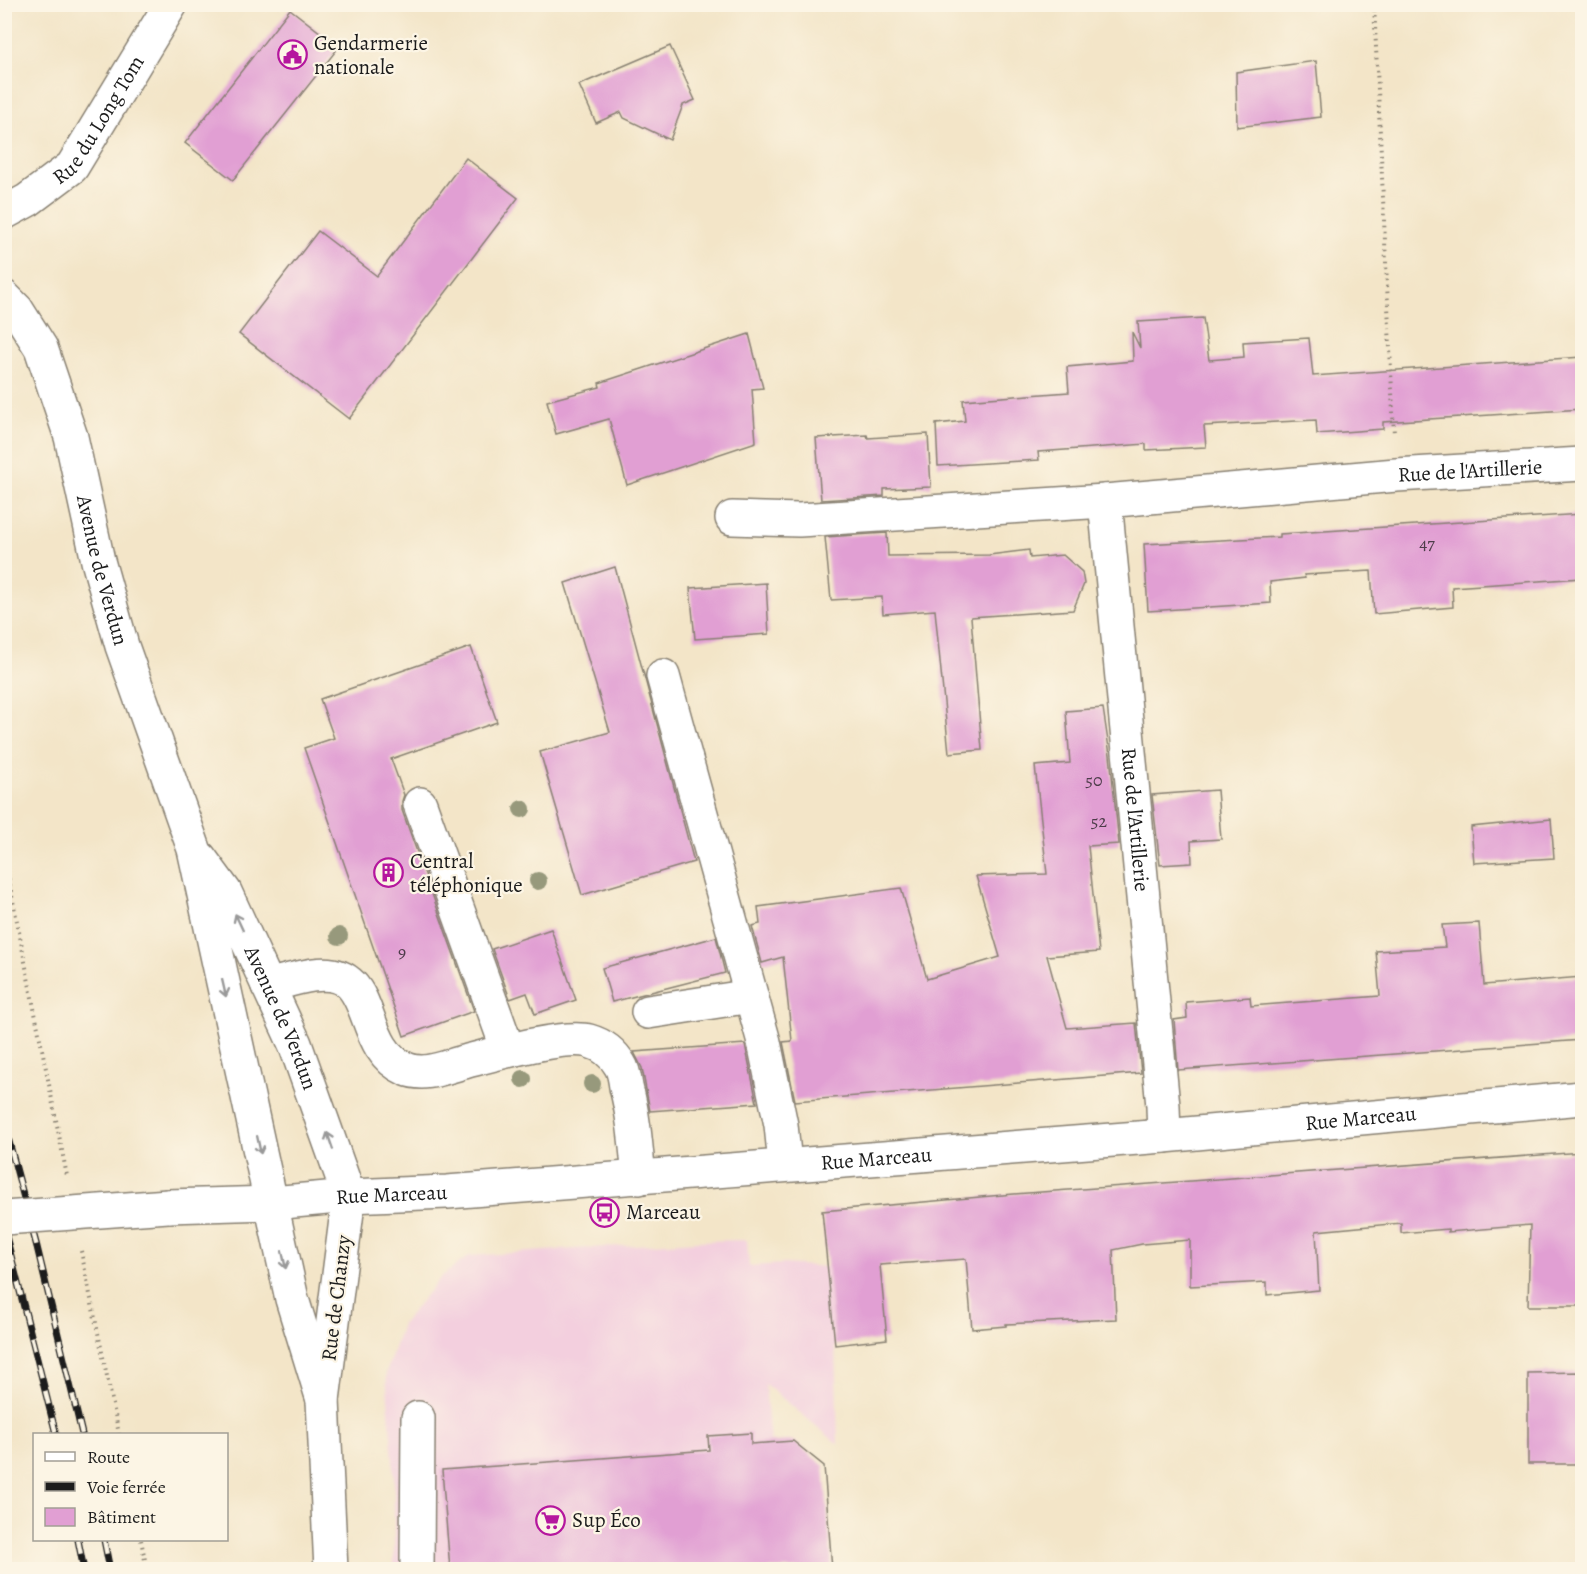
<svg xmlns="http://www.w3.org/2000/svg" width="1587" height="1574" font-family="Alegreya,serif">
  <rect width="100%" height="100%" fill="#fcf5e5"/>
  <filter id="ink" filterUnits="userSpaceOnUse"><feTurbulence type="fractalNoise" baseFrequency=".0167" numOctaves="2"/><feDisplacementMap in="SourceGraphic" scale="12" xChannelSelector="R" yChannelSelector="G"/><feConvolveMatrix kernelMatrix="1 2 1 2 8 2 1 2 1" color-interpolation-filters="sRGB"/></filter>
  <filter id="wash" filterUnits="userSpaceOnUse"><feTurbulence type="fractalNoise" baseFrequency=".008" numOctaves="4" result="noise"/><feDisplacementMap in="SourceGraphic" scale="24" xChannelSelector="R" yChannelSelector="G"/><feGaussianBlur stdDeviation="1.35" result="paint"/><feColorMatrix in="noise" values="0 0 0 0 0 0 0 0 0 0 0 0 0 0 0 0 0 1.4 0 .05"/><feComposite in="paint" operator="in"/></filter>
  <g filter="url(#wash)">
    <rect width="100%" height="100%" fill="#f3e5c8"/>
    <polygon fill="#f3cfde" points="747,1240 749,1266 785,1264 827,1267 835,1345 838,1444 765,1384 770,1442 793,1441 824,1466 832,1569 394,1569 394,1474 386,1373 402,1324 441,1277 469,1256 697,1241"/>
    <g id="blocks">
      <g fill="#e19fd3">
        <polygon points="290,9 339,47 233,180 185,143"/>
        <polygon points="670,46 695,100 683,105 670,140 624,118 621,112 596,123 579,85"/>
        <polygon points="1316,61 1321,117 1237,127 1236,72"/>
        <polygon points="466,158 518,198 349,419 239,334 318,231 377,276"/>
        <polygon points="1203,318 1209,360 1244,357 1243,342 1309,338 1313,376 1582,357 1582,409 1383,422 1383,429 1317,434 1316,420 1204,426 1206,447 1146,450 1146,444 1038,452 1039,460 938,466 936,424 965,421 963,400 1069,392 1067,367 1133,361 1132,332 1140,348 1138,322"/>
        <polygon points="749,334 763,388 752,389 756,442 627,485 609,419 556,434 547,401 600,387 599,383"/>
        <polygon points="928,434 931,487 884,489 884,496 821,500 816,438 867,435 868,438"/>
        <polygon points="1582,514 1582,578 1452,587 1453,607 1374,614 1371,571 1304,575 1305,578 1270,582 1271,603 1148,611 1144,544 1280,537 1280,534"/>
        <polygon points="887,533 888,556 989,555 1029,550 1030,558 1063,555 1082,572 1084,584 1073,610 971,617 982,750 949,753 935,610 883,614 882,597 831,600 825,537"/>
        <polygon points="615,567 694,862 582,895 540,752 610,732 565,583"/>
        <polygon points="766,583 769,634 695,639 690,588"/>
        <polygon points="471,647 497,722 391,759 404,795 402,801 402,810 474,1011 404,1036 304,748 334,738 320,699"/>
        <polygon points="1103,708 1110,755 1119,844 1088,846 1099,952 1047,956 1067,1028 1136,1023 1141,1073 795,1101 783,1042 792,1041 783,957 762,963 752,926 760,924 758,907 901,888 927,979 1000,957 976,876 1047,874 1035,766 1070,763 1066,711"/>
        <polygon points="1217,790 1221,839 1191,841 1192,863 1160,865 1152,795"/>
        <polygon points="1551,819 1554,858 1474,863 1471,827"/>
        <polygon points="1479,923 1484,985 1582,977 1582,1040 1178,1070 1174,1020 1187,1018 1186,1002 1250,997 1251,1006 1380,996 1376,951 1445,947 1442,925"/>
        <polygon points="551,929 576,1000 535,1014 527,993 510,999 492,949"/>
        <polygon points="716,937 725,973 612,1002 602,968"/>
        <polygon points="745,1044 757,1103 650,1111 642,1068 634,1052"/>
        <polygon points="1582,1152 1582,1306 1528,1306 1530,1225 1448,1232 1448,1229 1401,1233 1401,1223 1316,1231 1319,1290 1267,1295 1267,1282 1190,1286 1190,1240 1142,1244 1113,1250 1116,1319 1006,1324 1006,1326 972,1329 966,1259 880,1265 887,1339 835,1345 822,1211 1014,1194"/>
        <polygon points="1582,1372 1582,1464 1528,1464 1528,1373"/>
        <polygon points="751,1433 751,1444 793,1441 824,1466 832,1569 450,1569 442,1470 709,1450 708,1436"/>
      </g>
    </g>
  </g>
  <g filter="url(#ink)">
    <use href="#blocks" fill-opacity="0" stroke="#888072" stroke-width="1.5"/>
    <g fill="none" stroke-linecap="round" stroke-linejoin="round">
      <defs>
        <g id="minor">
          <path id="s1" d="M4 213 28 200 72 167 171 4"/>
          <path id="s2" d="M1105 501 1163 1106 1164 1136"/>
          <path id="s3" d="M732 518 799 520 1105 501 1396 475 1582 464"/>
          <polyline points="663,676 764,1042 781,1125 785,1164"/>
          <polyline points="420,804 508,1050"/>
          <path d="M268 986C283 982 298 977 313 975 380 965 354 1046 406 1069 425 1077 445 1067 464 1062 491 1055 564 1034 589 1041 603 1045 613 1053 620 1065 624 1071 625 1080 626 1087 634 1117 636 1147 639 1178"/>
          <polyline points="648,1012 751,996"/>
          <polyline points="417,1570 418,1418"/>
        </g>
        <g id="major">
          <path id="s4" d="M4 297 17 310 41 348 71 437 98 561 122 646 194 849 292 1299 323 1400"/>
          <path id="s5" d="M200 858 225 892 295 1044 349 1196 323 1400 331 1570"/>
          <path id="s6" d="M168 1206 272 1203 349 1196 447 1192 1164 1136 1582 1098"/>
        </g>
      </defs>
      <use href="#minor" stroke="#888072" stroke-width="36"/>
      <use href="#major" stroke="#888072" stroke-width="36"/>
      <g stroke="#888072" stroke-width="4" stroke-dasharray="1.5 4.5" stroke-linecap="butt">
        <polyline points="1374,4 1394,435"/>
        <polyline points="4,855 67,1176"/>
        <polyline points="81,1251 119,1434"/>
        <polyline points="141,1540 147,1570"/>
      </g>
      <use href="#minor" stroke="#fff" stroke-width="33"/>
      <use href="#major" stroke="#fff" stroke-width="33"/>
      <defs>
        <g id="rail">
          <polyline points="4,1123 37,1247 82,1434"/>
          <polyline points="4,1228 56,1434"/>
          <polyline points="78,1540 84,1570"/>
          <polyline points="104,1540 110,1570"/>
        </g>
      </defs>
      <use href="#rail" stroke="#1c1c1c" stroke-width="7"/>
      <use href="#rail" stroke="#fcf5e5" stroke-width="4.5" stroke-dasharray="14" stroke-linecap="butt"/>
      <defs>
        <polyline id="major-bridge" points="4,1218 168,1206"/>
      </defs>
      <use href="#major-bridge" stroke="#888072" stroke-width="36" stroke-linecap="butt"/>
      <use href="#major-bridge" stroke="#fff" stroke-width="33"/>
    </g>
    <g fill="#97997c">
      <circle cx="522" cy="809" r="9"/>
      <circle cx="538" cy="881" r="9"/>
      <circle cx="339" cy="936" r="9"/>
      <circle cx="523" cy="1079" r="9"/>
      <circle cx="592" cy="1084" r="9"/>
    </g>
    <defs><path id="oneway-shaft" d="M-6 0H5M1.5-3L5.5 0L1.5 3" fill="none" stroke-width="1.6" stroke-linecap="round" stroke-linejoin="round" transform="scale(1.5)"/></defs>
    <g stroke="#999">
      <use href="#oneway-shaft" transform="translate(239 922) rotate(-115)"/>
      <use href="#oneway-shaft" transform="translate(224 988) rotate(77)"/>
      <use href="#oneway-shaft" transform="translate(330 1141) rotate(-109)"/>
      <use href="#oneway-shaft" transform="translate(259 1145) rotate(78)"/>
      <use href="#oneway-shaft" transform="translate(284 1260) rotate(78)"/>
    </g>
  </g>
  <defs>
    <symbol id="civic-ring" viewBox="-11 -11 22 22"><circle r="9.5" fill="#fcf5e5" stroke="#b5179e" stroke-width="1.5"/><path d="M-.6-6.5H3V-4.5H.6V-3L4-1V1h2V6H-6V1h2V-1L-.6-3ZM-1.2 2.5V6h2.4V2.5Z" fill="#b5179e"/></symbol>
    <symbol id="building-ring" viewBox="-11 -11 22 22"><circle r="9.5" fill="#fcf5e5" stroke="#b5179e" stroke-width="1.5"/><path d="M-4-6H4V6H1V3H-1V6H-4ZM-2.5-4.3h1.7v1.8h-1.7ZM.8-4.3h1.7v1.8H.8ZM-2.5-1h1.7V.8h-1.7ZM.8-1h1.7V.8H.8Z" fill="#b5179e"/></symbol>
    <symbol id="bus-ring" viewBox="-11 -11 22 22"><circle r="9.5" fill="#fcf5e5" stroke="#b5179e" stroke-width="1.5"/><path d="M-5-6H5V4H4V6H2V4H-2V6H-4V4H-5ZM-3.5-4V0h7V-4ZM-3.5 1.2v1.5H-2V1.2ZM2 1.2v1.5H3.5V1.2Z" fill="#b5179e"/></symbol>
    <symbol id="supermarket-ring" viewBox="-11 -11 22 22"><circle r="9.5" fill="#fcf5e5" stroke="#b5179e" stroke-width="1.5"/><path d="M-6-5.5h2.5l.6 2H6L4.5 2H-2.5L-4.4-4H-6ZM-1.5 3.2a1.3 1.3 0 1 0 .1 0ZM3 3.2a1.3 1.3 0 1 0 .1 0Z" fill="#b5179e"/></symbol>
  </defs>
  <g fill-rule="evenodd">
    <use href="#civic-ring" x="276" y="38" width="33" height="33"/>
    <use href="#building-ring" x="372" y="856" width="33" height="33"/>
    <use href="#bus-ring" x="588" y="1196" width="33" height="33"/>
    <use href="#supermarket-ring" x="534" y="1504" width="33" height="33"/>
  </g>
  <g text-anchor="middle" stroke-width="4.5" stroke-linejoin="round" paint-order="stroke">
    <g font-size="18" fill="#4d3d4a">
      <text x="1427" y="549">47</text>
      <text x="1094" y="786">50</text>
      <text x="1099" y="827">52</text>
      <text x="402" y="958">9</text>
    </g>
    <g font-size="21" fill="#1c1c1c" stroke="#fcf5e5" text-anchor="start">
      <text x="314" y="50">Gendarmerie<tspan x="314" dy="24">nationale</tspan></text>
      <text x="410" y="868">Central<tspan x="410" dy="24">téléphonique</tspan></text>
      <text x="626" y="1219">Marceau</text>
      <text x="572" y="1527">Sup Éco</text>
    </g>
    <g font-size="21" fill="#1c1c1c" stroke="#fcf5e5">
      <text dy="7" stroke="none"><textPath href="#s1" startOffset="136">Rue du Long Tom</textPath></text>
      <text dy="7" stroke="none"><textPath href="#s3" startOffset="740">Rue de l'Artillerie</textPath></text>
      <text dy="7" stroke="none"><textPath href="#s4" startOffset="294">Avenue de Verdun</textPath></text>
      <text dy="7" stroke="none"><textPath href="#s2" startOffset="320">Rue de l'Artillerie</textPath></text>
      <text dy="7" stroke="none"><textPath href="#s5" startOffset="180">Avenue de Verdun</textPath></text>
      <text dy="7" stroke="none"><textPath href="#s6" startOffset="1196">Rue Marceau</textPath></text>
      <text dy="7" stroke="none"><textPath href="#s6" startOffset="710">Rue Marceau</textPath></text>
      <text dy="7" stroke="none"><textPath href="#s6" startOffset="224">Rue Marceau</textPath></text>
      <text transform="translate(336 1298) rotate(-83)" y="7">Rue de Chanzy</text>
    </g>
  </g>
  <rect width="1587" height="1574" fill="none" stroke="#fcf5e5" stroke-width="24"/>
  <rect x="33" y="1433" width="195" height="108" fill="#fcf5e5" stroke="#a29e95" stroke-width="1.5"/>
  <rect x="45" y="1452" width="30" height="9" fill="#ffffff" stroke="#a29e95" stroke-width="1.5"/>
  <text x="87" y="1463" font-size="18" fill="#1c1c1c">Route</text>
  <rect x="45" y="1482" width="30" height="9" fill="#1c1c1c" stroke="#a29e95" stroke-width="1.5"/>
  <text x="87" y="1493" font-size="18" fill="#1c1c1c">Voie ferrée</text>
  <rect x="45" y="1508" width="30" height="18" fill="#e19fd3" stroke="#a29e95" stroke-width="1.5"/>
  <text x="87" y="1523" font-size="18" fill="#1c1c1c">Bâtiment</text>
</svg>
